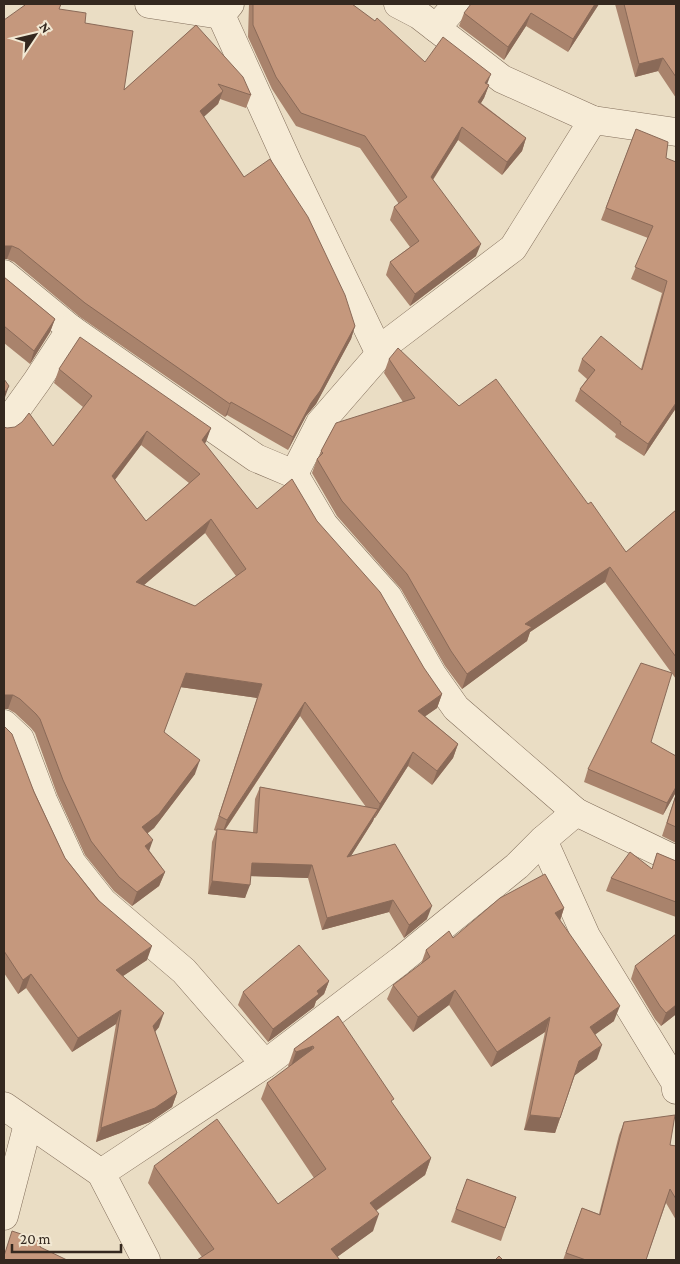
<svg xmlns="http://www.w3.org/2000/svg" width="680" height="1264" font-family="'Crimson Pro',serif">
  <rect width="100%" height="100%" fill="#eaddc4"/>
  <g fill="none" stroke-linecap="round" stroke-linejoin="round">
    <defs>
      <g id="street">
        <polyline points="149,4 221,15 230,4"/>
        <polyline points="398,4 419,15 502,79 593,120"/>
        <polyline points="221,15 288,163 380,354"/>
        <polyline points="436,28 457,4"/>
        <polyline points="4,274 71,329 256,458 294,474 324,525 388,597 432,674 456,708 576,812 676,860"/>
        <polyline points="4,427 37,381 71,329"/>
        <polyline points="294,474 320,423 380,354 389,342 513,248 593,120 676,132"/>
        <polyline points="4,724 20,739 43,800 72,863 103,902 184,971 265,1064"/>
        <polyline points="543,840 586,936 675,1082 676,1090"/>
        <polyline points="4,1106 101,1173 146,1260"/>
        <polyline points="101,1173 265,1064 400,961 517,866 543,840 576,812"/>
        <polyline points="4,1216 28,1124"/>
      </g>
    </defs>
    <use href="#street" stroke="#836f5c" stroke-width="29"/>
    <use href="#street" stroke="#f6ebd6" stroke-width="28"/>
  </g>
  <g fill="#a9836c" fill-rule="evenodd">
    <polygon points="24,4 61,4 59,9 85,23 124,90 196,25 251,95 246,108 220,99 218,104 203,117 244,177 355,326 351,339 316,404 306,416 288,450 227,415 225,417 80,317 14,262 7,259"/>
    <polygon points="249,4 352,4 425,62 489,85 484,98 481,103 526,138 522,151 502,175 458,140 433,180 476,256 410,306 386,275 390,262 410,247 390,220 394,207 399,204 360,148 296,126 272,89 248,37"/>
    <polygon points="599,4 568,52 526,26 504,60 459,26 464,13"/>
    <polygon points="615,4 676,4 676,98 658,71 635,77"/>
    <polygon points="636,129 666,158 676,408 644,456 615,437 616,434 575,401 580,389 587,379 578,371 582,359 641,369 662,293 631,279 648,238 601,220"/>
    <polygon points="4,277 55,319 50,332 30,364 4,343"/>
    <polygon points="389,359 459,406 588,504 626,552 676,510 676,679 605,582 530,632 527,641 462,689 445,666 401,589 337,516 312,473 317,459 319,457 321,451 403,402 384,373"/>
    <path d="M59 369 211 428 204 444 257 509 317 521 442 694 437 708 425 716 458 744 453 758 432 785 408 766 375 818H374L373 821 351 856 427 919 404 938 389 912 322 930 308 878 251 876 245 898 208 894 212 842 216 831 214 830 257 698 180 687 164 732 195 774 154 828 148 833 149 850 165 872 159 886 132 906 114 891 85 855 57 794 35 733 31 728 15 713 8 709H4L53 446 83 407 54 383ZM141 445 189 483 146 521 115 480ZM205 533 236 576 195 606 144 585ZM300 716 366 807 260 787 255 799 253 832 225 830Z"/>
    <polygon points="4,726 65,858 147,960 123,976 159,1027 155,1032 177,1093 172,1107 150,1122 96,1142 116,1024 72,1052 26,988 18,994 4,973"/>
    <polygon points="651,742 676,792 663,815 584,782 588,769"/>
    <polygon points="676,794 676,843 662,836"/>
    <polygon points="657,853 676,861 676,917 606,891 611,878 652,869"/>
    <polygon points="564,908 560,921 614,1021 595,1034 597,1059 575,1075 555,1133 524,1130 545,1032 491,1067 449,1005 413,1032 387,999 393,985 421,964 426,950 453,938"/>
    <polygon points="676,934 676,1016 675,1015 661,1026 655,1019 631,979 635,966"/>
    <polygon points="329,981 324,994 316,1001 314,1007 268,1042 238,1005 243,992"/>
    <polygon points="338,1016 392,1103 431,1158 425,1175 376,1211 373,1231 337,1257 202,1257 148,1183 154,1166 278,1204 314,1178 261,1099 267,1083 289,1067 288,1066 294,1049"/>
    <polygon points="624,1122 670,1145 676,1146 676,1220 666,1203 646,1260 563,1260 582,1208 599,1214 619,1135"/>
    <polygon points="467,1179 516,1197 501,1241 451,1222"/>
  </g>
  <g fill="#8a6a58">
    <polygon points="595,4 599,4 568,52 573,39"/>
    <polygon points="531,13 526,26 504,60 508,47"/>
    <polygon points="663,58 658,71 635,77 639,64"/>
    <polygon points="491,74 486,87 485,83"/>
    <polygon points="489,85 484,98 474,114 478,102"/>
    <polygon points="223,91 218,104 195,125 200,111"/>
    <polygon points="462,127 458,140 426,190 431,177"/>
    <polygon points="526,138 522,151 502,175 507,162"/>
    <polygon points="481,244 476,256 410,306 415,294"/>
    <polygon points="4,246 12,246 7,259 4,259"/>
    <polygon points="55,319 50,332 30,364 34,351"/>
    <polygon points="355,326 351,339 316,404 306,416 288,450 293,437 311,403"/>
    <polygon points="9,386 4,400 4,401 4,394"/>
    <polygon points="231,402 227,415 225,417 230,404"/>
    <polygon points="676,403 676,408 644,456 648,444"/>
    <polygon points="211,428 206,442 196,454 202,440"/>
    <polygon points="147,431 141,445 107,490 112,476"/>
    <polygon points="211,519 205,533 131,596 136,582"/>
    <polygon points="610,567 605,582 530,632 527,641 462,689 467,674 525,624"/>
    <polygon points="186,673 262,684 257,698 180,687"/>
    <polygon points="442,694 437,708 413,725 418,711"/>
    <polygon points="5,695 13,695 8,709 4,709 4,696"/>
    <polygon points="305,702 300,716 222,834 227,820"/>
    <polygon points="458,744 453,758 432,785 437,771"/>
    <polygon points="413,752 408,766 375,818 380,804"/>
    <polygon points="200,760 195,774 154,828 137,841 142,827"/>
    <polygon points="676,787 676,792 663,815 667,803"/>
    <polygon points="378,809 373,821 342,870 347,857"/>
    <polygon points="153,840 148,854 145,846"/>
    <polygon points="252,863 312,865 308,878 247,876"/>
    <polygon points="165,872 159,886 132,906 137,892"/>
    <polygon points="212,881 250,885 245,898 208,894"/>
    <polygon points="393,900 389,912 322,930 327,918"/>
    <polygon points="432,906 427,919 404,938 409,925"/>
    <polygon points="564,908 559,923 555,913"/>
    <polygon points="152,946 147,960 111,984 116,970"/>
    <polygon points="31,974 26,988 18,994 23,980"/>
    <polygon points="329,981 324,994 316,1001 314,1007 268,1042 273,1029"/>
    <polygon points="455,990 449,1005 413,1032 418,1017"/>
    <polygon points="676,1005 676,1013 675,1015 661,1026 666,1013"/>
    <polygon points="620,1006 614,1021 585,1042 590,1027"/>
    <polygon points="121,1010 116,1024 72,1052 78,1038"/>
    <polygon points="164,1013 159,1027 148,1040 153,1026"/>
    <polygon points="550,1017 545,1032 491,1067 497,1052"/>
    <polygon points="602,1045 597,1059 574,1076 579,1061"/>
    <polygon points="313,1046 307,1062 290,1069 296,1052"/>
    <polygon points="177,1093 172,1107 150,1122 96,1142 101,1128"/>
    <polygon points="530,1115 560,1118 555,1133 524,1130"/>
    <polygon points="431,1158 425,1175 364,1219 370,1203"/>
    <polygon points="379,1214 373,1231 333,1260 331,1249"/>
  </g>
  <g fill="#c5987d" stroke="#8a6a58" fill-rule="evenodd">
    <polygon points="25,4 61,4 59,9 86,13 85,23 133,31 124,90 196,25 243,77 251,95 218,84 223,91 200,111 244,177 270,159 308,217 345,295 355,326 320,391 311,403 293,437 231,402 230,404 85,303 19,249 12,246 4,246 4,20 25,5"/>
    <polygon points="253,4 352,4 375,21 377,18 425,62 443,37 491,74 485,83 489,85 478,102 526,138 507,162 462,127 431,177 481,244 415,294 390,262 419,241 394,207 407,197 365,136 301,113 276,77 253,25"/>
    <polygon points="471,4 595,4 573,39 531,13 508,47 464,13"/>
    <polygon points="624,4 676,4 676,77 663,58 639,64"/>
    <polygon points="636,129 668,142 666,158 676,162 676,403 648,444 620,424 621,422 580,389 595,370 582,359 601,336 642,370 667,281 635,267 653,226 606,208"/>
    <polygon points="4,277 55,319 34,351 4,326"/>
    <path d="M80 337 211 428 202 440 257 509 292 479 317 521 380 592 424 668 442 694 418 711 458 744 437 771 413 752 380 804 305 702 227 820 219 816 262 684 186 673 164 732 200 760 159 814 142 827 153 840 145 846 165 872 137 892 119 877 91 841 63 780 40 719 36 714 20 699 13 695H5L4 696V427L7 428 15 427 22 422 29 413 53 446 92 396 59 369ZM147 431 200 474 146 521 112 476ZM211 519 246 569 195 606 136 582Z"/>
    <polygon points="398,348 459,406 496,379 588,504 591,502 626,552 676,510 676,657 610,567 525,624 532,627 467,674 451,651 407,574 342,501 317,459 323,453 321,451 336,423 415,398 389,359"/>
    <polygon points="4,379 9,386 4,394"/>
    <polygon points="641,663 672,673 651,742 676,756 676,787 667,803 588,769"/>
    <polygon points="4,726 12,734 34,792 65,858 98,900 152,946 116,970 164,1013 153,1026 177,1093 155,1108 101,1128 121,1010 78,1038 31,974 23,980 4,951"/>
    <polygon points="260,787 378,809 347,857 395,844 432,906 409,925 393,900 327,918 312,865 252,863 250,885 212,881 217,829 257,833"/>
    <polygon points="676,795 676,827 667,823"/>
    <polygon points="630,852 652,869 657,853 676,861 676,902 611,878"/>
    <polygon points="545,874 564,908 555,913 620,1006 590,1027 602,1045 579,1061 560,1118 530,1115 550,1017 497,1052 455,990 418,1017 393,985 430,957 426,950 449,931 453,938 500,898"/>
    <polygon points="676,934 676,1005 666,1013 660,1006 635,966"/>
    <polygon points="299,945 329,981 317,991 319,994 273,1029 243,992"/>
    <polygon points="338,1016 394,1099 391,1101 431,1158 370,1203 379,1214 331,1249 340,1260 197,1260 214,1249 154,1166 217,1119 278,1204 326,1169 267,1083 314,1048 313,1046 296,1052 294,1049"/>
    <polygon points="675,1115 670,1145 676,1146 676,1199 670,1189 646,1260 586,1260 566,1253 582,1208 600,1215 624,1122"/>
    <polygon points="467,1179 516,1197 505,1228 456,1209"/>
    <polygon points="12,1231 42,1241 40,1247 67,1260 4,1260 4,1256"/>
    <polygon points="499,1256 503,1260 495,1260"/>
  </g>
  <rect width="680" height="1264" fill="none" stroke="#34281f" stroke-width="10"/>
  <g transform="translate(35 35) rotate(55)" stroke="#f2e8d3" stroke-width="4" paint-order="stroke">
  <path d="M0-4L9 19L0 12L-9 19Z" fill="#34281f"/>
  <text y="-8" font-size="14" font-weight="bold" text-anchor="middle" fill="#34281f">N</text>
  </g>
  <path d="M12 1244v8h109v-8" fill="none" stroke="#34281f" stroke-width="2.5"/>
  <text x="20" y="1244" font-size="15" fill="#34281f" stroke="#f2e8d3" stroke-width="4" paint-order="stroke">20 m</text>
</svg>
